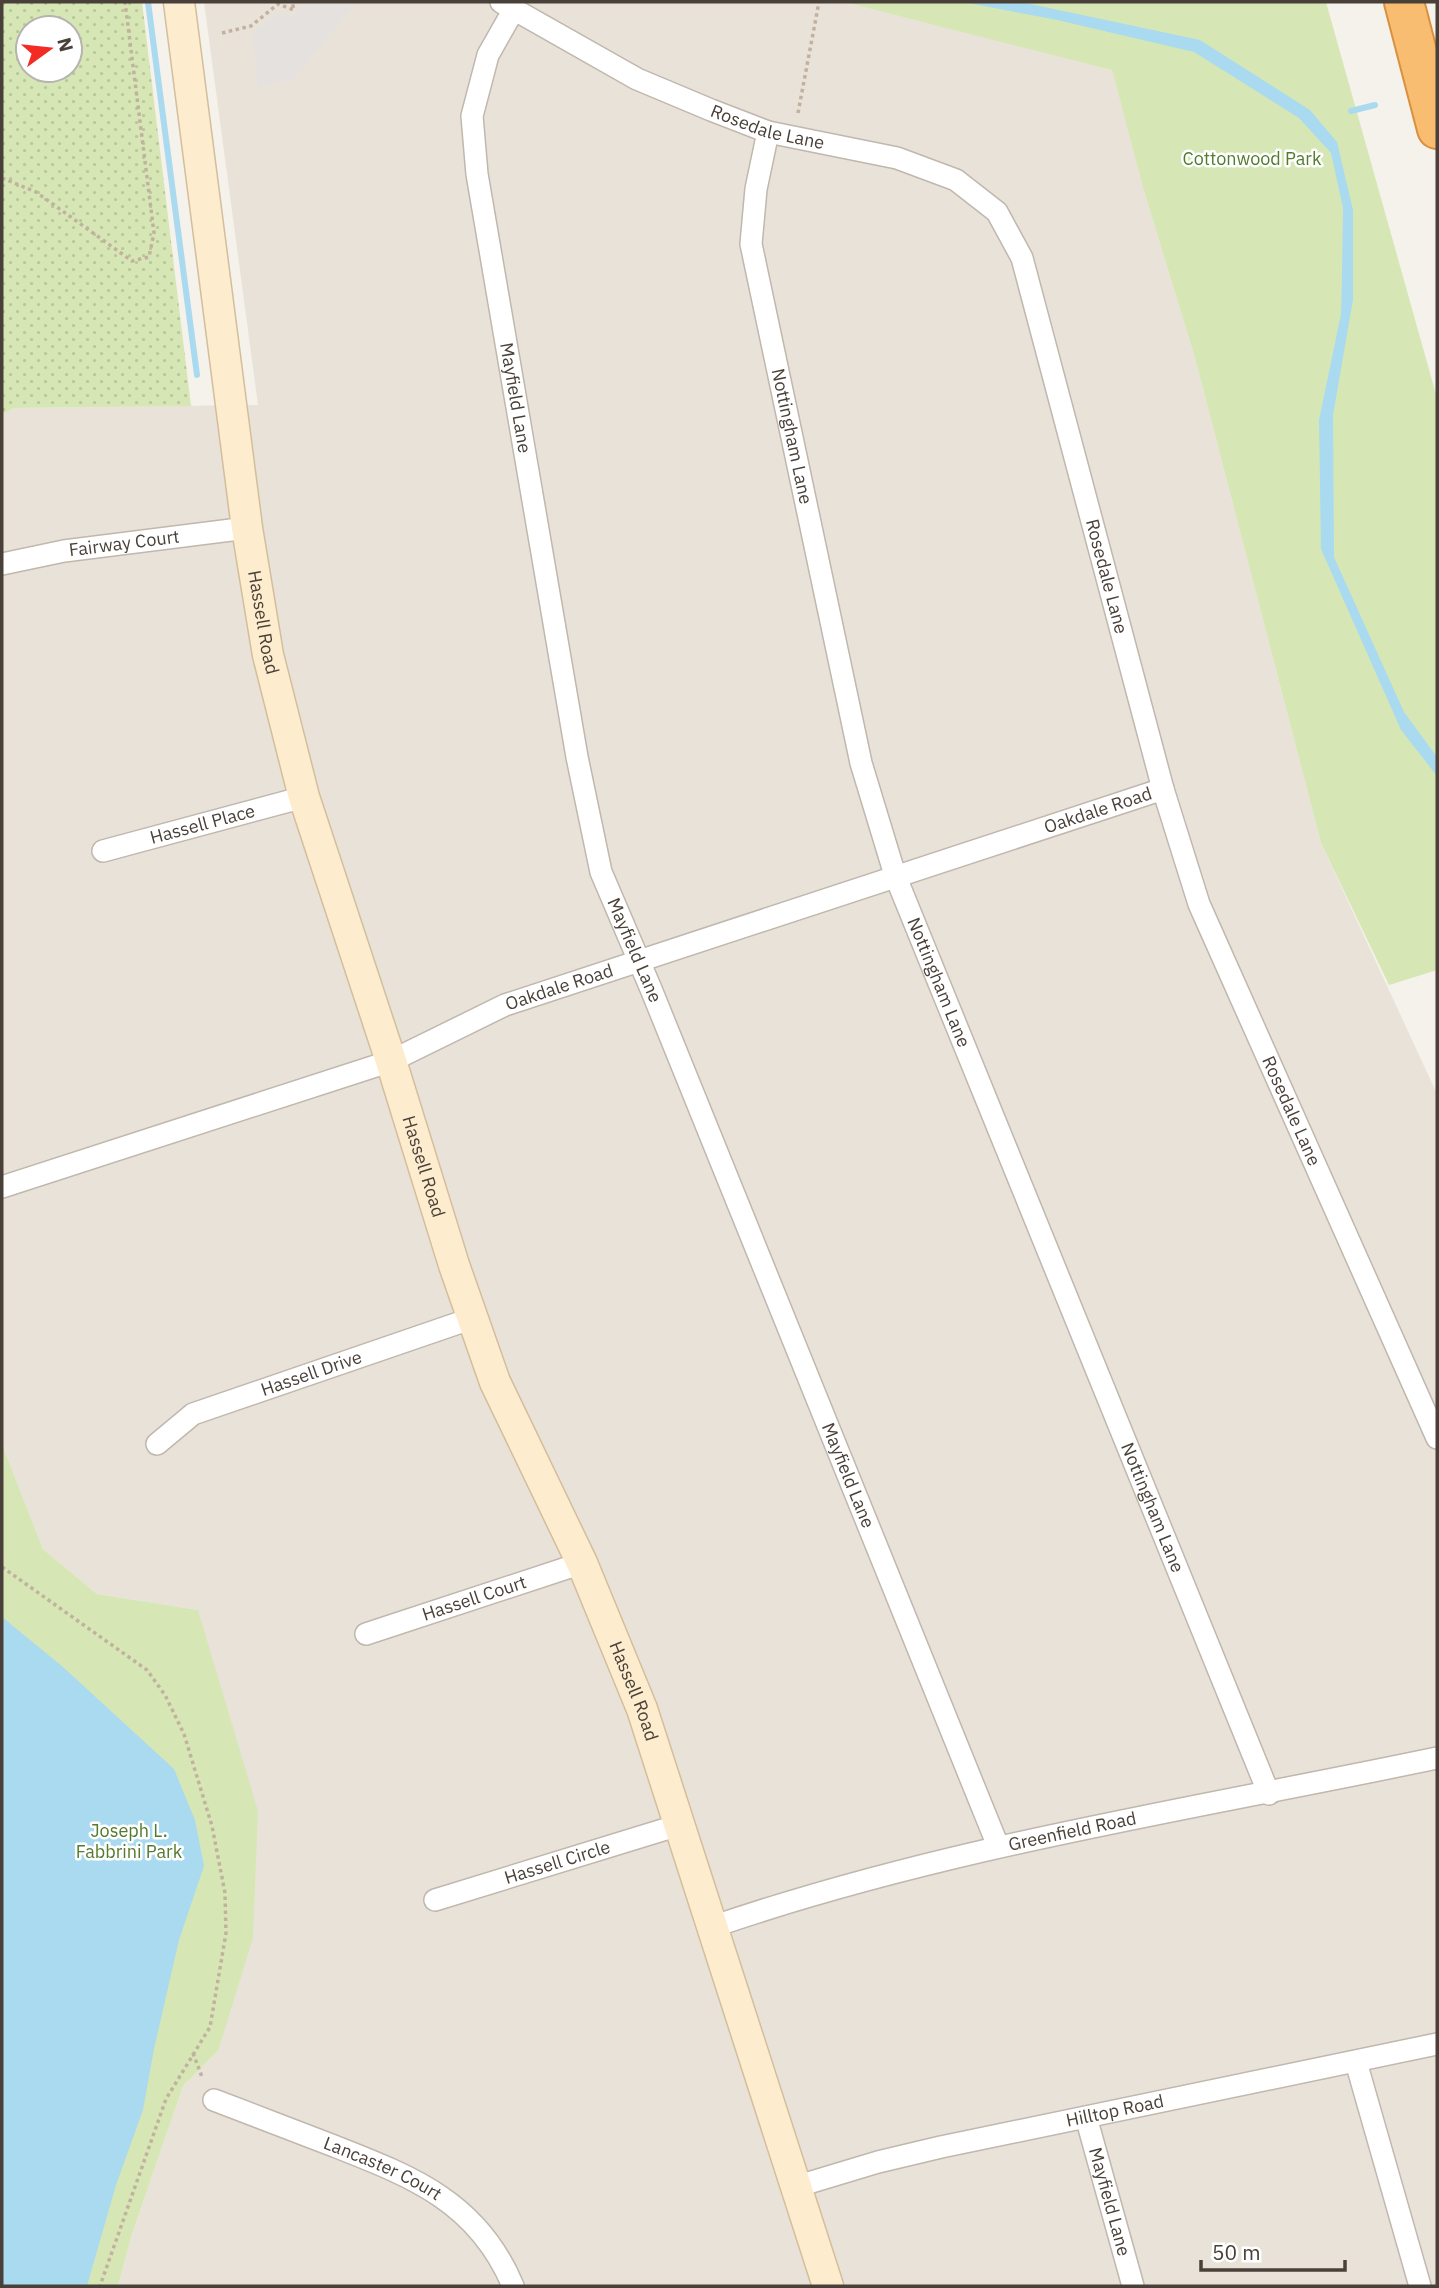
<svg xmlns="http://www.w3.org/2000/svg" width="1439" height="2288" font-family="'IBM Plex Sans',sans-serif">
  <defs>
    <pattern id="grass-dots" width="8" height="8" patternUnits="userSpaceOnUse" patternTransform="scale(1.75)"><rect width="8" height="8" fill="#d6e7b5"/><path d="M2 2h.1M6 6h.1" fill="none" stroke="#b9c79c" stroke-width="1.8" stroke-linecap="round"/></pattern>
  </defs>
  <rect width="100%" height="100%" fill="#f5f1eb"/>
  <polygon fill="#e9e2d9" points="204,2 844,2 1112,69 1143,188 1195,358 1321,843 1437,1094 1437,2286 118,2286 132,2234 183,2086 218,2051 198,1610 97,1594 43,1549 2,1444 2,415 14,408 258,405"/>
  <path fill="url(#grass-dots)" fill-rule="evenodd" d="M2 2H142L191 406 14 408 2 415ZM28 28H70V70H28Z"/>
  <g fill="#d6e7b5">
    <polygon points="844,2 1326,2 1437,398 1437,970 1389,985 1321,843 1195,358 1143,188 1112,70"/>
    <polygon points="2,1444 43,1549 97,1594 198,1610 258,1811 253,1938 218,2051 183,2086 132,2234 118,2286 2,2286"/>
  </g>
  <polygon fill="#e4e1df" points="307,2 357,2 293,79 258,87 252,32 281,11 292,17"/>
  <g fill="#aadaef">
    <polygon points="963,2 1021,2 1200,40 1310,110 1337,142 1353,210 1353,300 1333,415 1334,557 1404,712 1437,757 1437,776 1401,730 1321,549 1319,420 1341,314 1342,274 1343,208 1331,153 1299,118 1194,52 1057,20"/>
    <polygon points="2,1617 63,1667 174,1769 195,1820 204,1866 179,1940 154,2049 143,2110 116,2185 87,2286 2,2286"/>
  </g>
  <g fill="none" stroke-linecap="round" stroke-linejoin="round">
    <g stroke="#aadaef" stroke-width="6">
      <polyline points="148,2 197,375"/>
      <polyline points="1351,111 1375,105"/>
    </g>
    <defs>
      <g id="street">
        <path id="s1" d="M501 2 637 79 711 110 768 132 897 158 956 180 997 212 1022 258 1163 789 1199 904 1437 1438"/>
        <path id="s2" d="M513 11 488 55 472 116 477 174 577 757 601 872 651 989 998 1846"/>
        <path id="s3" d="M768 132 756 189 751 244 861 763 895 875 1269 1794"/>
        <path id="s4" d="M2 564 64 551 247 528"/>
        <path id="s5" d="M103 851 304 797"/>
        <path id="s6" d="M2 1187 391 1061 505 1005 1163 789"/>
        <path id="s7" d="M157 1444 193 1414 473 1318"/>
        <path id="s8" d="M366 1634 582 1563"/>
        <path id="s9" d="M435 1900 679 1825"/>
        <path id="s10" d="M712 1927C948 1846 1194 1809 1437 1758"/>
        <polyline points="1356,2062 1420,2286"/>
        <path id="s11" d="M214 2100C254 2115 294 2131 334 2146 413 2177 478 2202 513 2286"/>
        <path id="s12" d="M1086 2117 1133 2286"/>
        <path id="s13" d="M795 2187 878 2162 941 2147 1437 2044"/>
      </g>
      <g id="secondary">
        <path id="s14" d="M179 2 247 528 268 655 304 797 391 1061 454 1265 495 1382 582 1563 642 1709 828 2286"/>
      </g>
      <polyline id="highway" points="1404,2 1437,129"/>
    </defs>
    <use href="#street" stroke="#c0b7ad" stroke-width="24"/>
    <use href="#secondary" stroke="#d3be9c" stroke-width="33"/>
    <use href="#highway" stroke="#d99040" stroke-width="42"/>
    <g stroke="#c2b19f" stroke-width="3.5" stroke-dasharray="3.5 3.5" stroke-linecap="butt">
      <polyline points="222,33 251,26 278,4 294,10 292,2"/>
      <polyline points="798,113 819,2"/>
      <polyline points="2,178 36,192 132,261 149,257 154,233 125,2"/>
      <polyline points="2,1567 147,1670 165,1695 184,1734 212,1826 225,1893 226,1933 210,2027 166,2099 100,2286"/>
      <polyline points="193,2053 202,2077"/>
    </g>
    <use href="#street" stroke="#fff" stroke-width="21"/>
    <use href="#secondary" stroke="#fdeccd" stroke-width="30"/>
    <use href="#highway" stroke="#f9bd71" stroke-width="38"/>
  </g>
  <g text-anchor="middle" stroke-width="5" stroke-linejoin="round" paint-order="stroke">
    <g font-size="18" fill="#494139" stroke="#fff">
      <text dy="6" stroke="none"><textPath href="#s1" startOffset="296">Rosedale Lane</textPath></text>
      <text dy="6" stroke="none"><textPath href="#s2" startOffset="399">Mayfield Lane</textPath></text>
      <text dy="6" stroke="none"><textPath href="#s3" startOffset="310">Nottingham Lane</textPath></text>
      <text dy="6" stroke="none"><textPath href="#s4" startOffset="124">Fairway Court</textPath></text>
      <text dy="6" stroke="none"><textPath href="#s1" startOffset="926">Rosedale Lane</textPath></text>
      <text dy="6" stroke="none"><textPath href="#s14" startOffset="626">Hassell Road</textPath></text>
      <text dy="6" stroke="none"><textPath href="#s6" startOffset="1160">Oakdale Road</textPath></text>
      <text dy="6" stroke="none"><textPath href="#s5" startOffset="103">Hassell Place</textPath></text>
      <text dy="6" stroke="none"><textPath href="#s2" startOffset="966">Mayfield Lane</textPath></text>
      <text dy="6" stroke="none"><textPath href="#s3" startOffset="877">Nottingham Lane</textPath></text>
      <text dy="6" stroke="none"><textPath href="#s6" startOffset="593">Oakdale Road</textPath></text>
      <text dy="6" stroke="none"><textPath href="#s1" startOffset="1493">Rosedale Lane</textPath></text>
      <text dy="6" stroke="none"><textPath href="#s14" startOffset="1194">Hassell Road</textPath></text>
      <text dy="6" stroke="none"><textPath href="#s7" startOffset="172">Hassell Drive</textPath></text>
      <text dy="6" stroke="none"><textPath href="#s2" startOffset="1533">Mayfield Lane</textPath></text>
      <text dy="6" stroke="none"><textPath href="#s3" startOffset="1444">Nottingham Lane</textPath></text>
      <text dy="6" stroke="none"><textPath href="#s8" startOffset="114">Hassell Court</textPath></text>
      <text dy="6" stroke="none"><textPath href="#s14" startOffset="1760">Hassell Road</textPath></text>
      <text dy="6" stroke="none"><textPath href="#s10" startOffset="373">Greenfield Road</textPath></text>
      <text dy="6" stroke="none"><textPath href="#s9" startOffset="128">Hassell Circle</textPath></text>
      <text dy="6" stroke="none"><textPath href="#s13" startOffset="329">Hilltop Road</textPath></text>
      <text dy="6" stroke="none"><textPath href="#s11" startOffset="182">Lancaster Court</textPath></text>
      <text dy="6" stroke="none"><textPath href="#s12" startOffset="88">Mayfield Lane</textPath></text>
    </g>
    <g font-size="18" fill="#537a2d" stroke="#fff">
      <text x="1252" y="165">Cottonwood Park</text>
      <text x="129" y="1837">Joseph L.<tspan x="129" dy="21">Fabbrini Park</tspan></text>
    </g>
  </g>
  <rect width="1439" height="2288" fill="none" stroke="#494139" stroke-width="7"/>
  <g transform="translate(49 49) rotate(75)"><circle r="33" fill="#ffffff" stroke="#b6b3b0" stroke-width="2"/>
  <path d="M0-5L12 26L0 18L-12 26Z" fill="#f32b23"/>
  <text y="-10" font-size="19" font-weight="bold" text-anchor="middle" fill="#494139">N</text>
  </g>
  <path d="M1201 2260v10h144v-10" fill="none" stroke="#494139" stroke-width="3.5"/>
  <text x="1212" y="2260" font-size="21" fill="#494139" stroke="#ffffff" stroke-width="5" paint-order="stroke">50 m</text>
</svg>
